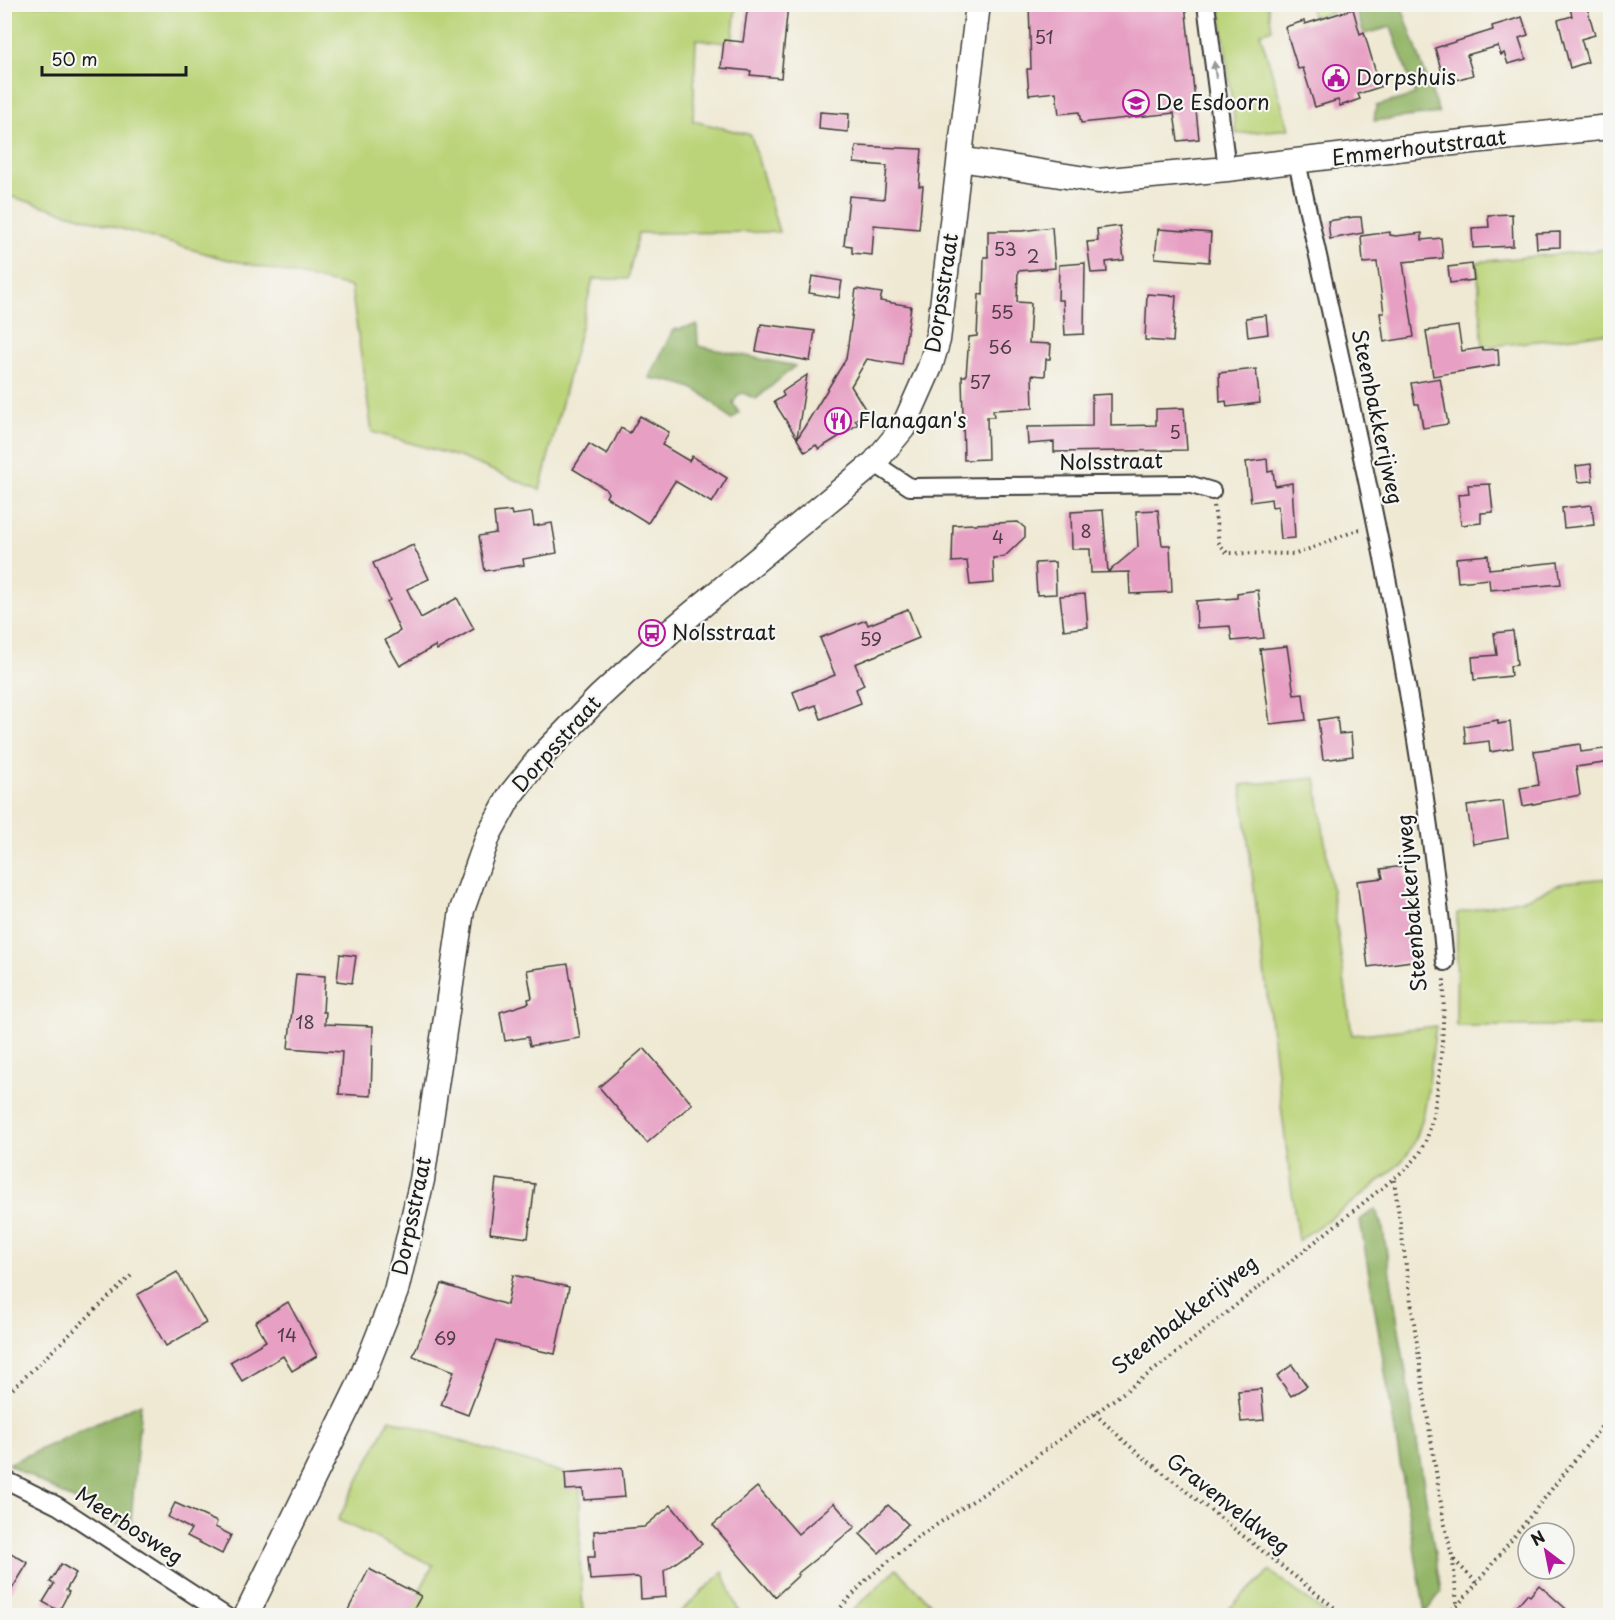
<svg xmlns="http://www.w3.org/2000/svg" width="1615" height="1620" font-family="'Playpen Sans',sans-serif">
  <rect width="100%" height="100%" fill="#f6f6f2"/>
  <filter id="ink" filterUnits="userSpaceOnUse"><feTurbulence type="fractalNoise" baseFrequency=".0167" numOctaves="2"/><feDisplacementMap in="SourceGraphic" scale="12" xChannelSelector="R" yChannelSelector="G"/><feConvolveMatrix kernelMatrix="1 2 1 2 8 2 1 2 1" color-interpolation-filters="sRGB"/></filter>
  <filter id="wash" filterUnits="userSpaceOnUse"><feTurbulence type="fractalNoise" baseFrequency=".008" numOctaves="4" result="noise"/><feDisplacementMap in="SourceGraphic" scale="24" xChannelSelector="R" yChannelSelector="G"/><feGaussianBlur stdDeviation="1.35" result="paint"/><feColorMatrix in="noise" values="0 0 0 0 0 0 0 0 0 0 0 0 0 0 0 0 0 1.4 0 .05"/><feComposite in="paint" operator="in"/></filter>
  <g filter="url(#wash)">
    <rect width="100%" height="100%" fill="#efe9d3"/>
    <g fill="#bbd479" stroke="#6c784a" stroke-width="1.5">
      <polygon points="4,5 736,5 732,44 696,39 693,121 751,135 779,232 638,233 628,279 593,279 540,490 462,458 372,432 351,287 221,258 5,195"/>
      <polygon points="1220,5 1268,5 1272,29 1260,33 1289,129 1236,134"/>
      <polygon points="1310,5 1363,5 1312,17"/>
      <polygon points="1610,249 1610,333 1483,347 1477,262"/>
      <path d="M1316 778 1352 1035 1436 1026C1430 1062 1429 1121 1409 1152 1393 1177 1325 1221 1298 1241L1241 785Z"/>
      <polygon points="1610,878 1610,1026 1456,1026 1457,913 1528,898 1565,882"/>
      <polygon points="390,1419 580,1478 580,1558 583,1615 407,1615 433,1565 338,1520"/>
      <polygon points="896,1569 942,1615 848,1615"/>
      <polygon points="1270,1571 1327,1615 1222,1615"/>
      <polygon points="723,1572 740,1615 677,1615"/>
    </g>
    <g fill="#94b669" stroke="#586942" stroke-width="1.5">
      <polygon points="1363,5 1401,5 1439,113 1374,121 1376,106 1415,95 1391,27 1364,34 1355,7"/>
      <path d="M697 325 698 346 795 366 756 399 743 393 738 395 733 403 739 413 731 420C700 389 693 384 649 378L673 330Z"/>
      <polygon points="1375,1209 1382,1223 1441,1592 1425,1613 1360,1220"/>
      <polygon points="141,1403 130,1531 8,1464"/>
    </g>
    <g id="blocks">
      <g fill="#e7a0c4">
        <polygon points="748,4 788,4 781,78 750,75 751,71 721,68 724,40 743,42"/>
        <polygon points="1029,4 1185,4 1199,139 1178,141 1174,113 1081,123 1079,112 1059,114 1056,92 1029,95 1027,69 1031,69"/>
        <polygon points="1569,4 1586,4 1595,35 1581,39 1588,62 1570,68 1558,20 1572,16"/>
        <polygon points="1353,9 1360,34 1364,32 1380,87 1358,94 1360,99 1340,106 1338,100 1315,107 1303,68 1298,69 1285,27 1304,21 1305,24"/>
        <polygon points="1522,17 1528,35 1519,38 1526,59 1508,64 1504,53 1501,55 1498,46 1467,55 1473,75 1452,81 1449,71 1442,73 1435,48 1493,30 1492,26"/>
        <polygon points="820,112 849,114 848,132 819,129"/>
        <polygon points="856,146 922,149 919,186 923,186 919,229 874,225 872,255 852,253 852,246 844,245 849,196 884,199 887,166 854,163"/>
        <polygon points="1512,214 1513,246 1473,248 1472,228 1489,227 1488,215"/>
        <polygon points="1354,217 1361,217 1363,233 1330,239 1328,221"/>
        <polygon points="1120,226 1124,260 1106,262 1107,272 1091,273 1087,242 1098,241 1097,229"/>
        <polygon points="1052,227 1055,268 1018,271 1017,302 1031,303 1029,343 1051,344 1050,359 1046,359 1045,376 1032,375 1033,408 993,410 994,417 987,417 988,459 964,460 962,376 966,376 969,337 977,336 979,294 983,295 984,257 988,257 988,231 1022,231"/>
        <polygon points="1158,229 1211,233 1209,262 1155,258"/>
        <polygon points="1390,232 1390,235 1396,236 1422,233 1422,240 1441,238 1443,258 1403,262 1414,337 1384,342 1380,313 1384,313 1377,262 1363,263 1361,236"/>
        <polygon points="1560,232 1560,247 1537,248 1536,233"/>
        <polygon points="1085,263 1084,334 1065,335 1063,300 1058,300 1059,265"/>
        <polygon points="1472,264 1474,280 1450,283 1448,267"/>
        <polygon points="812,276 842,281 839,298 809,293"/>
        <polygon points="856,289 882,293 880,301 911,306 902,365 867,359 851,386 867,412 855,420 858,424 840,436 819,449 816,445 805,452 797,439 846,359"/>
        <polygon points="1147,294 1176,296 1173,342 1145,340"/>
        <polygon points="1266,315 1268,334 1248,337 1246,318"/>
        <polygon points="761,324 815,331 810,361 756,351"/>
        <polygon points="1458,326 1462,351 1482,348 1483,350 1498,349 1499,365 1433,376 1426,331"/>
        <polygon points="1256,369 1260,403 1227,407 1226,401 1220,402 1219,373"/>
        <polygon points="807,375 797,438 774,402 784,396 782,392"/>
        <polygon points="1440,378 1448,424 1423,428 1419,404 1415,404 1411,383"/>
        <polygon points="1111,394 1111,426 1156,425 1156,409 1184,408 1187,450 1054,452 1054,442 1028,444 1027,427 1092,426 1092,395"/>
        <polygon points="640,416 669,432 662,445 689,461 692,456 727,478 712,503 675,481 648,523 606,497 608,493 606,489 573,469 589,444 607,455 621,428 630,433"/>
        <polygon points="1267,459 1268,472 1273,471 1275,486 1292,483 1295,538 1281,539 1278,506 1272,507 1271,499 1251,502 1246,462"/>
        <polygon points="1591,464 1593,481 1578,482 1576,466"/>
        <polygon points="1490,484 1493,512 1481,513 1481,523 1461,525 1458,495 1469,494 1468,485"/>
        <polygon points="1592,505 1594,525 1564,528 1562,508"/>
        <polygon points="1103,510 1108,572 1138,547 1136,511 1158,510 1162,545 1170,545 1172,592 1130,594 1129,572 1091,573 1090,549 1072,549 1071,512"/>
        <polygon points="511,511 512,515 532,512 534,526 552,523 557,553 523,559 524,565 485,571 479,536 496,533 494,513"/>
        <polygon points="1018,522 1025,528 1025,537 1004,557 993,558 994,583 970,585 967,561 952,562 953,525"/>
        <polygon points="413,545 429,579 407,589 421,618 457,598 474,629 437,650 435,646 400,666 385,640 400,631 387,602 390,600 373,563"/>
        <polygon points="1488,555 1489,569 1558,562 1561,584 1490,590 1489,579 1458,582 1456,558"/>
        <polygon points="1055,562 1056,594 1037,595 1035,563"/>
        <polygon points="1258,590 1264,638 1232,641 1230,626 1197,628 1196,601 1237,598 1237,593"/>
        <polygon points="1085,594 1088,627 1064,630 1060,596"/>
        <polygon points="908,609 919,638 855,664 864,685 856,689 861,703 821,719 816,705 800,711 793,692 835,675 820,638 866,620 868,625"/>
        <polygon points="1513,631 1517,665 1510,666 1511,676 1474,680 1472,657 1497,655 1494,633"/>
        <polygon points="1287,646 1294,695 1303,694 1306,720 1270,724 1260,649"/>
        <polygon points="1337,717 1339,734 1351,733 1353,756 1323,760 1318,720"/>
        <polygon points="1498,720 1498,724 1510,722 1513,748 1490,752 1489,741 1466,744 1464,726"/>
        <polygon points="1580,744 1581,752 1611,748 1611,762 1576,767 1580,795 1523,806 1520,788 1539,785 1534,751"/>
        <polygon points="1503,801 1508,838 1473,844 1467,806"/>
        <polygon points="1404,866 1419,960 1368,967 1357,881 1383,878 1381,869"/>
        <polygon points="340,954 356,956 352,983 337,981"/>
        <polygon points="568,964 580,1038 530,1046 528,1037 505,1041 500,1012 529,1003 528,999 532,998 527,970"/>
        <polygon points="296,974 325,976 323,1012 326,1012 325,1024 373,1026 371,1096 339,1094 342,1052 288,1048"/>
        <polygon points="644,1048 692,1104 647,1143 599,1087"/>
        <polygon points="496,1179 535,1184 528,1238 490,1233"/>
        <polygon points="177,1272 206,1323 166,1346 137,1295"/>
        <polygon points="513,1275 569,1287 555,1354 496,1341 468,1415 441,1405 454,1371 413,1356 442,1284 507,1305"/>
        <polygon points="288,1302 317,1356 292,1371 283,1356 242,1381 230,1362 266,1341 255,1322"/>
        <polygon points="1292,1365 1307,1386 1291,1396 1277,1376"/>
        <polygon points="1261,1389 1264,1420 1241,1422 1238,1391"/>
        <polygon points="622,1468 625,1497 584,1500 583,1489 566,1490 565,1473"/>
        <polygon points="757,1487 798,1534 834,1503 855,1527 797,1574 799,1575 775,1597 713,1525"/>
        <polygon points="175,1503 217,1522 215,1527 231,1535 222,1554 187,1536 191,1529 168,1517"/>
        <polygon points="671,1505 702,1544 664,1571 666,1597 641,1599 640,1579 637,1577 590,1580 588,1557 595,1557 594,1531 644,1527"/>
        <polygon points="888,1505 908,1524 879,1553 860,1534"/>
        <polygon points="4,1549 28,1563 4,1602"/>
        <polygon points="61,1564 76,1573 66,1590 69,1592 59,1611 43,1602 54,1584 50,1582"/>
        <polygon points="369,1569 421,1596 410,1616 345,1616"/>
        <polygon points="1539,1585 1555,1599 1574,1616 1508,1616 1527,1594 1530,1596"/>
      </g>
    </g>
  </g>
  <g filter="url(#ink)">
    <use href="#blocks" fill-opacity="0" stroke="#3c3b37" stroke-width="1.5"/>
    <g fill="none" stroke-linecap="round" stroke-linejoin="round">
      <defs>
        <g id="street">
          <polyline points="1206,4 1227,169"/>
          <path d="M1297 162C1356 427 1419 691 1445 962"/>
          <polyline points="874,463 910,487 1188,484 1212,491"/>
          <polyline points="4,1479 58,1506 226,1616"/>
        </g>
        <g id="secondary">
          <polyline points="960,159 1098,181 1227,169 1414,147 1610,127"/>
          <polyline points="246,1616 358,1387 396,1291 422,1180 462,910 489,834 511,794 538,760 599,697 671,631 874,463 903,428 930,367 938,340 978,4"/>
        </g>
      </defs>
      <use href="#street" stroke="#3c3b37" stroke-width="20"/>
      <use href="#secondary" stroke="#3c3b37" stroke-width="27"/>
      <g stroke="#3c3b37" stroke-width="4" stroke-dasharray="1.5 4.5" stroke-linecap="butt">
        <polyline points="1214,506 1219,543 1227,553 1296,554 1360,529"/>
        <polyline points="1394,1180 1423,1387 1443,1517 1453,1560 1458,1616"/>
        <polyline points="4,1397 134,1273"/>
        <polyline points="1095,1414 1134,1450 1345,1616"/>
        <polyline points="1454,1560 1477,1583"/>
        <path d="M833 1616 867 1579 918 1537 1003 1481 1169 1359 1408 1167C1411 1163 1417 1158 1420 1153 1441 1119 1444 1020 1444 979"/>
        <polyline points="1442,1616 1457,1606 1477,1583 1610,1416"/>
      </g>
      <use href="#street" stroke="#fff" stroke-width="16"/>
      <use href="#secondary" stroke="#fff" stroke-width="24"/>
    </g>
    <defs><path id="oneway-solid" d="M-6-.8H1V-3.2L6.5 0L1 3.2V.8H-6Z" transform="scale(1.5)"/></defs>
    <use fill="#999" href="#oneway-solid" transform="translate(1215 70) rotate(-97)"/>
  </g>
  <defs>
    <symbol id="civic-ring" viewBox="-11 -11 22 22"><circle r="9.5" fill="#f6f6f2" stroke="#b5179e" stroke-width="1.5"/><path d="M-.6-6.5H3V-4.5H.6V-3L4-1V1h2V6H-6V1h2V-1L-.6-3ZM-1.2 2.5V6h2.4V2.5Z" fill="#b5179e"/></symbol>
    <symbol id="school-ring" viewBox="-11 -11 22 22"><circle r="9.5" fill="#f6f6f2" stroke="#b5179e" stroke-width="1.5"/><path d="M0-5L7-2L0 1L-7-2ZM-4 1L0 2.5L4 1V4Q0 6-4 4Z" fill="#b5179e"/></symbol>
    <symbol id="restaurant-ring" viewBox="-11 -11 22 22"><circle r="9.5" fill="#f6f6f2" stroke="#b5179e" stroke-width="1.5"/><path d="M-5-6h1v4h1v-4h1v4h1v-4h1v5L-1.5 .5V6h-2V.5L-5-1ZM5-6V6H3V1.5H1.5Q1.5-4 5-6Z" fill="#b5179e"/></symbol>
    <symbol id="bus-ring" viewBox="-11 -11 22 22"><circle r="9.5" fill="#f6f6f2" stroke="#b5179e" stroke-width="1.5"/><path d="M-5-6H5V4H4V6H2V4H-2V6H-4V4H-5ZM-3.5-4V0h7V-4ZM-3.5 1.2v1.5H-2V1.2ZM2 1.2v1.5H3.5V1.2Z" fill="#b5179e"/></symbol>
  </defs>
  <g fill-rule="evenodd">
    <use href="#civic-ring" x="1321" y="63" width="30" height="30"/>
    <use href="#school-ring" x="1121" y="88" width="30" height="30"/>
    <use href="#restaurant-ring" x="823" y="406" width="30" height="30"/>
    <use href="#bus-ring" x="637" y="618" width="30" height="30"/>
  </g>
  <g text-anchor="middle" stroke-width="4.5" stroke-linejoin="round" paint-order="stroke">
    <g font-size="18" fill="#4f3d46">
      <text x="1044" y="44">51</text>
      <text x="1005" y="256">53</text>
      <text x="1033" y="263">2</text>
      <text x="1002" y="319">55</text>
      <text x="1000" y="354">56</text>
      <text x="980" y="389">57</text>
      <text x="1175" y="439">5</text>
      <text x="1086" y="538">8</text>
      <text x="998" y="544">4</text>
      <text x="871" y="646">59</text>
      <text x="305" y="1029">18</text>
      <text x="287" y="1342">14</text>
      <text x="445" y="1345">69</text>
    </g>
    <g font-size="21" fill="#1c1c1c" stroke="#f6f6f2" text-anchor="start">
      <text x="1356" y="85">Dorpshuis</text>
      <text x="1156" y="110">De Esdoorn</text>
      <text x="858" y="428">Flanagan's</text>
      <text x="672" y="640">Nolsstraat</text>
    </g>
    <g font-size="21" fill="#1c1c1c" stroke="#f6f6f2">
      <text transform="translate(1419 148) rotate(-7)" y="7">Emmerhoutstraat</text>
      <text transform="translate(942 293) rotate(-81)" y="7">Dorpsstraat</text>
      <text transform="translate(1377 417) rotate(78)" y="7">Steenbakkerijweg</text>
      <text transform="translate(1111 462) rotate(-1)" y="7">Nolsstraat</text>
      <text transform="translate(557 744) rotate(-48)" y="7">Dorpsstraat</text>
      <text transform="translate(1412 903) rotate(-95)" y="7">Steenbakkerijweg</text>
      <text transform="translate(412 1216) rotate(-78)" y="7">Dorpsstraat</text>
      <text transform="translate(1185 1315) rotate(-38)" y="7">Steenbakkerijweg</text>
      <text transform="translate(1228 1504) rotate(38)" y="7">Gravenveldweg</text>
      <text transform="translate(129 1526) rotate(33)" y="7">Meerbosweg</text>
    </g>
  </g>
  <rect width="1615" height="1620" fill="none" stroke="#f6f6f2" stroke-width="24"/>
  <g transform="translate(1546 1551) rotate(328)"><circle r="28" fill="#f6f6f2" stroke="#9f9f9c" stroke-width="1.5"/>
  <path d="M0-4.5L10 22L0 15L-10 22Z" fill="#b5179e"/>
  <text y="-9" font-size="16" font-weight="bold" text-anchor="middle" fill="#1c1c1c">N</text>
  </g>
  <path d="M42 66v9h144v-9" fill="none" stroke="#1c1c1c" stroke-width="3"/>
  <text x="51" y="66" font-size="18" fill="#1c1c1c" stroke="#f6f6f2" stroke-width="4.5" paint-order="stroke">50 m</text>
</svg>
